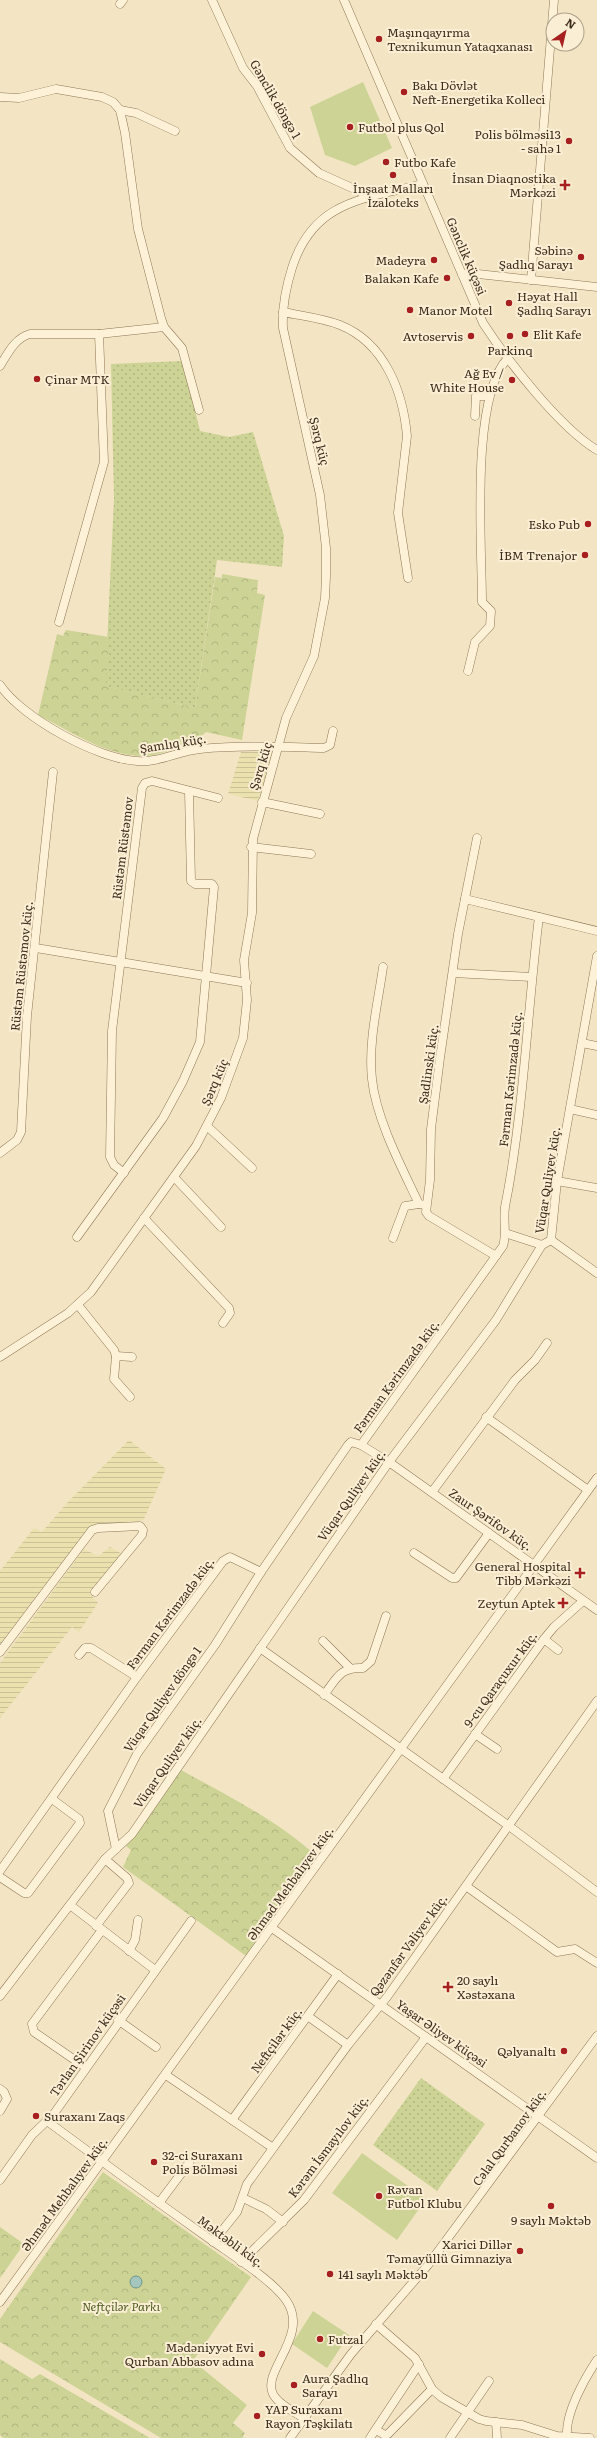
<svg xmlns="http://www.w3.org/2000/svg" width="597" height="2438" font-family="Literata,serif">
	<defs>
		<pattern id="farmland-rules" width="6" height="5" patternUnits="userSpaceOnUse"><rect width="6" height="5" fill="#eae1af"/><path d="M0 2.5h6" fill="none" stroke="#cac196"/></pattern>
		<pattern id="grass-dots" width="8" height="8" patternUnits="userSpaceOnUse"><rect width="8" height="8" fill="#ccd395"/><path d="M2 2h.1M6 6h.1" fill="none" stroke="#b0b580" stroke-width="1.8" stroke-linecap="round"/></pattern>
		<pattern id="forest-crowns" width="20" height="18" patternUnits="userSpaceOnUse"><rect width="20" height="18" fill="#ccd395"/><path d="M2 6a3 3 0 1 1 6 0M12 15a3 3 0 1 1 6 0" fill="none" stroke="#b0b580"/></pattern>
	</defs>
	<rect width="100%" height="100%" fill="#f3e5c3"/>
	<g fill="url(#farmland-rules)">
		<path d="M274,751L258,801L228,794L241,752Z"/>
		<path d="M129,1440L166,1469L144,1519L131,1524L94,1525L0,1648V1571L34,1528L42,1532L66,1504Z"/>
		<path d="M110,1547L124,1555L111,1571L103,1575L90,1594L98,1603L79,1632L72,1627L0,1718V1663L84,1549L98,1556Z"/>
	</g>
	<g fill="url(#grass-dots)">
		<path d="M183,361L200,431L229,437L253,432L284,536L282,567L217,560L195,708L105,686L114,499L111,364Z"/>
		<path d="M421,2078L485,2124L437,2191L373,2145Z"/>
	</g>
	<g fill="url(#forest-crowns)">
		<path d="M222,574L258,580L257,593L265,595L242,740L206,732C195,742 186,745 172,750C164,752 154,756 145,756C108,757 70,731 38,715L57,634L63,636L66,630L109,637L106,686L195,708L215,577L222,578Z"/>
		<path d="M181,1770C223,1793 282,1823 316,1856L246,1956L123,1867L131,1850L126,1846Z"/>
		<path d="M103,2172L251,2277L193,2361L247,2405L233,2423L245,2433L242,2438H161L0,2342V2319Z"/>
		<path d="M0,2227L24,2244L0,2278Z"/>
		<path d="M0,2359L32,2379L40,2374L150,2438H4L0,2435Z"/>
	</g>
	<g fill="#ccd395">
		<path d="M363,82L392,148L355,166L325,155L310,107Z"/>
		<path d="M362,2153L426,2199L397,2240L332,2193Z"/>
		<path d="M313,2311L349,2335L327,2368L292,2344Z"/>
	</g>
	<circle fill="#a5c6bc" stroke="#6b968b" cx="136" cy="2282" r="6"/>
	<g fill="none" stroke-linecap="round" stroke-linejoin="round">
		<defs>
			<g id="minor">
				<path d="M212,0L243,68L257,86L290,148L319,173L361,192L367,198"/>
				<path d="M344,0L483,323C507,360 560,428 597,450"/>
				<path d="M120,4L123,0"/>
				<path d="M0,97L19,98L56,89L102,97L113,102L120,110L125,133L138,229L161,318L164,327L182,348L199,410"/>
				<path d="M120,110L136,113L175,131"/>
				<path d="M462,274H478L597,287"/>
				<path d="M531,280L554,0"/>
				<path d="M283,312C302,316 322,318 340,325C385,343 403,392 407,436L398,513L408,578"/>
				<path d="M0,366C8,353 15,338 30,334H99L164,327"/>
				<path d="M475,416L476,396H489"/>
				<path d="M59,622L104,462L99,334"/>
				<path d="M468,671L475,642L490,626L491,611L482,602C482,545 470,397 508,358"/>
				<path d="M0,685C22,718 98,759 137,761C158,763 179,751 200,749C241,745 283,747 324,748L330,745L333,731"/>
				<path d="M262,802L320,814"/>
				<path d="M477,838L458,934L440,1058L431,1129L430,1180L426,1212L429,1216L496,1256"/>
				<path d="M251,847L311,854"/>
				<path d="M465,899L597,931"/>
				<path d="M36,948L247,983"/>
				<path d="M383,967C378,1003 368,1042 372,1079C376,1119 402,1168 419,1204L426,1205"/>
				<path d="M453,973L531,977"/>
				<path d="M582,1043L597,1046"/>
				<path d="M570,1109L597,1115"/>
				<path d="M207,1126L252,1168"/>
				<path d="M0,1153L17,1140L21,1132L27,1016L53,772"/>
				<path d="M124,1173L114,1165L110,1157L112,1031L142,788L145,783L152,781L218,798"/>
				<path d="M174,1177L221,1227"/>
				<path d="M557,1181L597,1188"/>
				<path d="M144,1218L229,1308L230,1313L223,1323"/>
				<path d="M505,1233L542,1245"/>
				<path d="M77,1237L163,1118L183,1081L200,1042L214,887L212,884H195L191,881L189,791"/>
				<path d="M393,1238L405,1206L419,1204"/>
				<path d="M551,1240L557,1181L597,956"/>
				<path d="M551,1240L597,1273"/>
				<path d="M78,1305L114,1350L116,1356L114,1379L130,1397"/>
				<path d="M116,1356L132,1357"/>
				<path d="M0,1357L68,1313L91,1292L196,1146L221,1098L243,1038L247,1000L244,960L252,913L253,839L286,718L314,656L325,598L326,576V548L320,495L283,328C282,309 286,287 292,268C313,201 363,199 423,184"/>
				<path d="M486,1417L588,1490"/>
				<path d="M361,1445L389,1462L597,1610"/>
				<path d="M432,1492L515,1380L535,1360L547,1343"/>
				<path d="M414,1553L452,1578H456L489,1533"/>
				<path d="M544,1639L558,1650"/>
				<path d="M323,1641L349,1667"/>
				<path d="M260,1648L509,1826L597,1892"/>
				<path d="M0,1652L92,1530L98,1528L140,1526L143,1530L142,1535L95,1592"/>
				<path d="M79,1655L85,1648H91L137,1677"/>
				<path d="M324,1695C337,1678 340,1667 363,1668L371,1661L386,1616"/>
				<path d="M475,1734L497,1749"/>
				<path d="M443,1779L544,1639L554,1627L583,1601"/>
				<path d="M116,1849L108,1811L137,1754L215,1645L261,1572L348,1445L351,1442L361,1445L503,1246C507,1234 503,1220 505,1207C524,1111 527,1013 539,917"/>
				<path d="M0,1871L137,1677L223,1561L230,1557L261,1572"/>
				<path d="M0,1877L24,1893H28L80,1823L79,1819L52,1799"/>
				<path d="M466,1886L557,1952L575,1949L597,1963"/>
				<path d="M70,1905L155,1970"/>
				<path d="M96,1926L129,1883L127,1878L105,1859"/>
				<path d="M272,1928L597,2158"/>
				<path d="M129,1951L135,1940L138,1920"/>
				<path d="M0,1996L105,1859L132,1834L389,1462L496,1320L542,1245L551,1240"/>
				<path d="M309,2017L348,2045"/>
				<path d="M118,2020L156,2047"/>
				<path d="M85,2067L34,2032L32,2024L102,1930"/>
				<path d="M166,2075L273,2148"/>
				<path d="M0,2089L4,2092L7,2099L0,2111"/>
				<path d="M232,2120L338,1974"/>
				<path d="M47,2121C101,2161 156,2201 211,2240C232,2255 272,2280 286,2300C311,2335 261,2371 273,2394C278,2404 294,2412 304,2418"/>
				<path d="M0,2180L32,2135L53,2115L191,1921"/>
				<path d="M243,2198L266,2209L283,2222"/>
				<path d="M159,2203L189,2163"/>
				<path d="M213,2242L237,2212L247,2184L348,2045L387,1997L597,1701"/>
				<path d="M241,2262L304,2200L426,2037"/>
				<path d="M0,2302L597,1478"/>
				<path d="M376,2324L415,2358L432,2389L441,2397L479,2419L486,2421L522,2425L557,2436L590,2438"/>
				<path d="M496,2422L497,2438"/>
				<path d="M376,2430L385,2435L388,2434L432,2389"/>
				<path d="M567,2436C565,2413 585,2378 597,2360"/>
				<path d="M290,2438L351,2354L428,2265L597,2036"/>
				<path d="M370,2438L419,2364"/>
				<path d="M450,2438L489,2381"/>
			</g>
		</defs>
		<use href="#minor" stroke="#907657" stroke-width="9"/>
		<use href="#minor" stroke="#fdf2d8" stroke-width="8"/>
	</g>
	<g fill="#a71f1f" stroke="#faefd4" stroke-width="1.5">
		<circle cx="379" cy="39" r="4"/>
		<circle cx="404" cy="92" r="4"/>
		<circle cx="350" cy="127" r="4"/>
		<circle cx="569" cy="141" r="4"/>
		<circle cx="386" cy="162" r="4"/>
		<circle cx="393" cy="175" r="4"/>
		<path d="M563 179h4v4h4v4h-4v4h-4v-4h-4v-4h4z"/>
		<circle cx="581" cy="257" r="4"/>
		<circle cx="434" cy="260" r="4"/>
		<circle cx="447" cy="278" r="4"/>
		<circle cx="509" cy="303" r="4"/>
		<circle cx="410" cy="310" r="4"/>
		<circle cx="525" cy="334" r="4"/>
		<circle cx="471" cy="336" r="4"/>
		<circle cx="510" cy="336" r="4"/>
		<circle cx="37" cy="379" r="4"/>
		<circle cx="512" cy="380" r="4"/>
		<circle cx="588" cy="524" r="4"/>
		<circle cx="585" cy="555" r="4"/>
		<path d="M578 1567h4v4h4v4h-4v4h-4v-4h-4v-4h4z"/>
		<path d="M561 1597h4v4h4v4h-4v4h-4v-4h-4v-4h4z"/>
		<path d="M446 1981h4v4h4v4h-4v4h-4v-4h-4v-4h4z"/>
		<circle cx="564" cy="2051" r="4"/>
		<circle cx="36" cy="2116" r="4"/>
		<circle cx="154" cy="2162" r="4"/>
		<circle cx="379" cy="2196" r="4"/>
		<circle cx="551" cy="2206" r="4"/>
		<circle cx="520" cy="2251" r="4"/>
		<circle cx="330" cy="2274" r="4"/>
		<circle cx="320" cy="2339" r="4"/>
		<circle cx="262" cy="2354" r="4"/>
		<circle cx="294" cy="2385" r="4"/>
		<circle cx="257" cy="2416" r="4"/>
	</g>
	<g text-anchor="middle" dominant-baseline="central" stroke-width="4" stroke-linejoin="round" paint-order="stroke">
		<g font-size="12" fill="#3e2d1d" stroke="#faefd4" text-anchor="start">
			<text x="387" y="32">Maşınqayırma<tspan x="387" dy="14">Texnikumun Yataqxanası</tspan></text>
			<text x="412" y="85">Bakı Dövlət<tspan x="412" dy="14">Neft-Energetika Kolleci</tspan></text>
			<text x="358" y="127">Futbol plus Qol</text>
			<text x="561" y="134" text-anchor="end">Polis bölməsi13<tspan x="561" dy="14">- sahə 1</tspan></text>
			<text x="394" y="162">Futbo Kafe</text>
			<text x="556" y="178" text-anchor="end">İnsan Diaqnostika<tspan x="556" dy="14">Mərkəzi</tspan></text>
			<text x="393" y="188" text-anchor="middle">İnşaat Malları<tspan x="393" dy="14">İzaloteks</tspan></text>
			<text x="573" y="250" text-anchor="end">Səbinə<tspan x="573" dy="14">Şadlıq Sarayı</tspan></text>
			<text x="426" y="260" text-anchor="end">Madeyra</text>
			<text x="439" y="278" text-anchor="end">Balakən Kafe</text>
			<text x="517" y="296">Həyat Hall<tspan x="517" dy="14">Şadlıq Sarayı</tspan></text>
			<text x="418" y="310">Manor Motel</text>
			<text x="533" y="334">Elit Kafe</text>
			<text x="463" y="336" text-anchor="end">Avtoservis</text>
			<text x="510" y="350" text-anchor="middle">Parkinq</text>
			<text x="504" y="373" text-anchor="end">Ağ Ev /<tspan x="504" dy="14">White House</tspan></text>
			<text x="45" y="379">Çinar MTK</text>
			<text x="580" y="524" text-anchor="end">Esko Pub</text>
			<text x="577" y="555" text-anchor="end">İBM Trenajor</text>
			<text x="571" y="1566" text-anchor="end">General Hospital<tspan x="571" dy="14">Tibb Mərkəzi</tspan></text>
			<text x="555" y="1603" text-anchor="end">Zeytun Aptek</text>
			<text x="457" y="1980">20 saylı<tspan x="457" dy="14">Xəstəxana</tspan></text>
			<text x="556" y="2051" text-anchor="end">Qəlyanaltı</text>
			<text x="44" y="2116">Suraxanı Zaqs</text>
			<text x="162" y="2155">32-ci Suraxanı<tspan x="162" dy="14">Polis Bölməsi</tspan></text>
			<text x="387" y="2189">Rəvan<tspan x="387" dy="14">Futbol Klubu</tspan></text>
			<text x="551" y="2220" text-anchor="middle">9 saylı Məktəb</text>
			<text x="512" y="2244" text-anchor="end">Xarici Dillər<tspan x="512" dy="14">Təmayüllü Gimnaziya</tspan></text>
			<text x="338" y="2274">141 saylı Məktəb</text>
			<text x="328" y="2339">Futzal</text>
			<text x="254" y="2347" text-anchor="end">Mədəniyyət Evi<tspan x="254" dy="14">Qurban Abbasov adına</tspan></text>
			<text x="302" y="2378">Aura Şadlıq<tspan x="302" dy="14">Sarayı</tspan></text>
			<text x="265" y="2409">YAP Suraxanı<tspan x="265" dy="14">Rayon Təşkilatı</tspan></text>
		</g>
		<g font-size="12" fill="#3e2d1d" stroke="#faefd4">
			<text transform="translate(276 99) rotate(60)">Gənclik döngə 1</text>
			<text transform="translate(467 256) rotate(67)">Gənclik küçəsi</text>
			<text transform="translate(320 441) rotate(76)">Şərq küç</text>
			<text transform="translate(173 743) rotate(-9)">Şamlıq küç.</text>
			<text transform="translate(260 766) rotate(-73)">Şərq küç</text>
			<text transform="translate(122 848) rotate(-83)">Rüstəm Rüstəmov</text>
			<text transform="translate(21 966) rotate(-84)">Rüstəm Rüstəmov küç.</text>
			<text transform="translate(428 1064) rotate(-82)">Şadlinski küç.</text>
			<text transform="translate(510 1079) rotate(-84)">Fərman Kərimzadə küç.</text>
			<text transform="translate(214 1082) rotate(-67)">Şərq küç</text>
			<text transform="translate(547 1180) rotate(-81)">Vüqar Quliyev küç.</text>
			<text transform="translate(396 1376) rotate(-54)">Fərman Kərimzadə küç.</text>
			<text transform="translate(351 1495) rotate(-55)">Vüqar Quliyev küç.</text>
			<text transform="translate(491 1519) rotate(35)">Zaur Şərifov küç.</text>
			<text transform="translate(170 1613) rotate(-53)">Fərman Kərimzadə küç.</text>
			<text transform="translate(500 1679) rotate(-54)">9-cu Qaraçuxur küç.</text>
			<text transform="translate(162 1699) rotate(-55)">Vüqar Quliyev döngə 1</text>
			<text transform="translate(167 1762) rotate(-55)">Vüqar Quliyev küç.</text>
			<text transform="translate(290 1883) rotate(-54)">Əhməd Mehbalıyev küç.</text>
			<text transform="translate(408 1945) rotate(-54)">Qəzənfər Vəliyev küç.</text>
			<text transform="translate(442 2033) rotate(35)">Yaşar Əliyev küçəsi</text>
			<text transform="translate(276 2040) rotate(-54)">Neftçilər küç.</text>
			<text transform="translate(87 2045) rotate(-55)">Tərlan Şirinov küçəsi</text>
			<text transform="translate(509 2137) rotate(-54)">Cəlal Qurbanov küç.</text>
			<text transform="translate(328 2146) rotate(-53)">Kərəm İsmayılov küç.</text>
			<text transform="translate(64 2194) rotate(-54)">Əhməd Mehbalıyev küç.</text>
			<text transform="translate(231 2241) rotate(36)">Məktəbli küç.</text>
		</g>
		<g font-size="12" font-style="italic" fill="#4e5d21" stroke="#faefd4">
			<text x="121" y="2306">Neftçilər Parkı</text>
		</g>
	</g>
	<g transform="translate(565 32) rotate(34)"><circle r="19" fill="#faefd4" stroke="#afa18b"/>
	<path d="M0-3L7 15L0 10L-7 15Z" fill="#a71f1f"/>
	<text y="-6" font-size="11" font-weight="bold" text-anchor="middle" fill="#3e2d1d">N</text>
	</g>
</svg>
